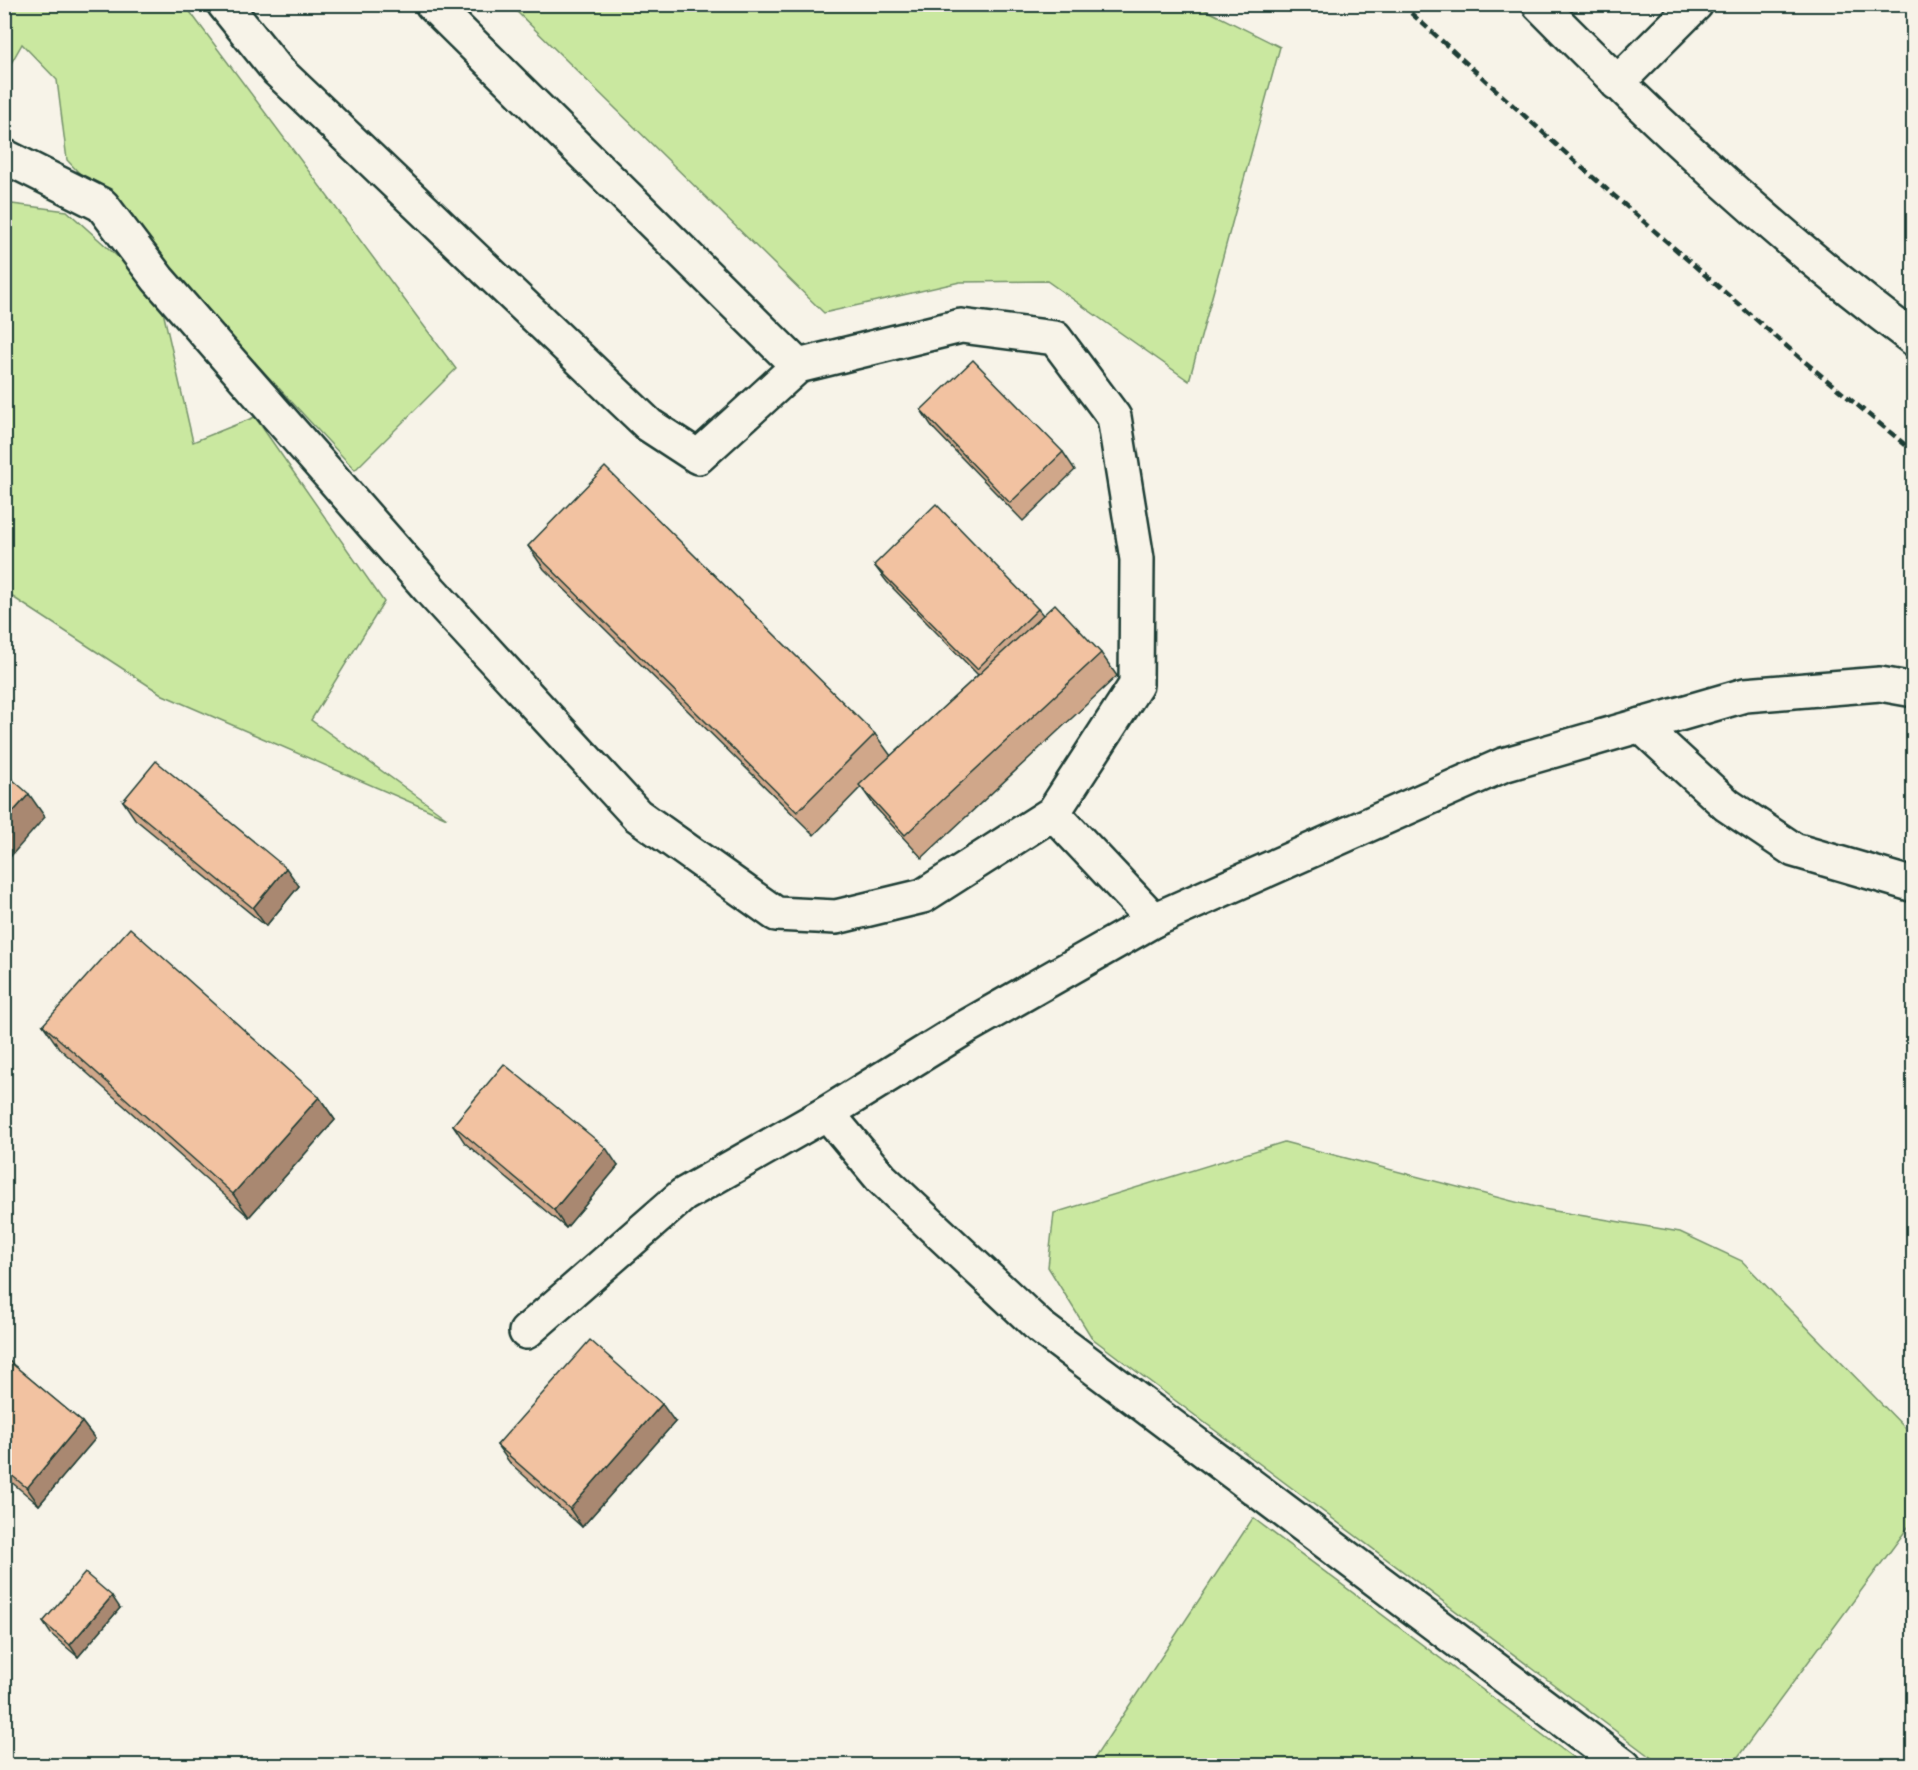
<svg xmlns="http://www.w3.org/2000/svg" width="1918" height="1770" font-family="'Playpen Sans',sans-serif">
	<rect width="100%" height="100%" fill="#f7f3e8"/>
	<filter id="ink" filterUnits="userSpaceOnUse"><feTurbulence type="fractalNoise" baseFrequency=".0167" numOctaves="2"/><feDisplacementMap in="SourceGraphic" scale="12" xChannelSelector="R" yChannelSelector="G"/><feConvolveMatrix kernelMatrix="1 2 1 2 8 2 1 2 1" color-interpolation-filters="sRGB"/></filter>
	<g filter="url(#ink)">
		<g fill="#cae8a0" stroke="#74926a" stroke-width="1.5">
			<path d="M5,5H185L456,369L355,470L67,160L57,80L22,44L5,74Z"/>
			<path d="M510,5H1196L1280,47L1189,381L1047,281L960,282L824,313Z"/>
			<path d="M4,203L67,211L159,294L193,442L255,417L384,602L311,720L447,818L163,695L5,592Z"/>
			<path d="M1284,1142L1543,1209L1680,1232L1742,1261L1910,1433L1909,1526L1732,1765H1661L1092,1338L1048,1267L1054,1213Z"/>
			<path d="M1253,1518L1583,1765H1090Z"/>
		</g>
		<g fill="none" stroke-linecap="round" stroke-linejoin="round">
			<defs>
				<g id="minor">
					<path d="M432,4L798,366"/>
					<path d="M1617,83L1696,4"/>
					<path d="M4,156L102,205L158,279L431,591L637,815L776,914L836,917L923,896L1053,813L1136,685L1137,559L1114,417L1055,338L961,326L798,366L698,457L649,425L278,71L224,4"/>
					<path d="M1640,725L1727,805L1794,850L1914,885"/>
					<path d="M1053,813L1154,920"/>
					<path d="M827,1113L881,1178L1040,1327L1624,1766"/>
					<path d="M526,1332L683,1195L827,1113L966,1027L1154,920L1503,765L1745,695L1880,684L1914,690"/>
				</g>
				<path id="major" d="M1539,4C1657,124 1780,239 1914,339"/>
			</defs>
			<use href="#minor" stroke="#1f3d34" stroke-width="38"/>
			<use href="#major" stroke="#1f3d34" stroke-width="38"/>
			<use href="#minor" stroke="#f7f3e8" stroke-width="33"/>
			<use href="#major" stroke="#f7f3e8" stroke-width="33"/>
			<path stroke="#1f3d34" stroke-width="4.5" stroke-dasharray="9 4.5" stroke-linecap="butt" d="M1401,4L1579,165L1799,357L1914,452"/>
		</g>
		<g fill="#d0a78a" stroke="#1f3d34" stroke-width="1.5">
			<path d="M921,410L1063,452L1075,470L1023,521L933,428Z"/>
			<path d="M528,546L875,734L891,756L978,675L887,582L874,565L1038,609L1043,615L1101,653L1117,676L922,858L876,808L861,787L814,835L544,569Z"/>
			<path d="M123,801L299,886L266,926L135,819Z"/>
			<path d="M43,1025L319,1097L335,1120L249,1217L59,1048Z"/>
			<path d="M453,1125L618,1166L566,1228L465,1143Z"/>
			<path d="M4,1357L82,1422L95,1439L39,1505L4,1476Z"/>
			<path d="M675,1422L582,1527L510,1463L497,1445Z"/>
			<path d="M120,1608L78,1657L51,1634L43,1622Z"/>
		</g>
		<g fill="#a98871" stroke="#1f3d34" stroke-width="1.5">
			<path d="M29,794L45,817L4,864V822Z"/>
			<path d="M286,868L299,886L266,926L253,908Z"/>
			<path d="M319,1097L335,1120L249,1217L233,1194Z"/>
			<path d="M606,1148L618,1166L566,1228L554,1210Z"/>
			<path d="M662,1404L675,1422L582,1527L570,1509Z"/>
			<path d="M82,1422L95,1439L39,1505L27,1488Z"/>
			<path d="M112,1596L120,1608L78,1657L70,1645Z"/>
		</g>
		<g fill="#f2c2a1" stroke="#1f3d34" stroke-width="1.5">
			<path d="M973,360L1063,452L1010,503L921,410Z"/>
			<path d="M605,467L875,734L797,812L528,546Z"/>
			<path d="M936,504L1038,609L977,669L874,565Z"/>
			<path d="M1055,604L1101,653L905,835L859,785Z"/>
			<path d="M156,761L286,868L253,908L123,801Z"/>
			<path d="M4,772L29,794L4,822Z"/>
			<path d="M130,928L319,1097L233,1194L43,1025Z"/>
			<path d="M504,1064L606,1148L554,1210L453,1125Z"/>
			<path d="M590,1340L662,1404L570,1509L497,1445Z"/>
			<path d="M4,1357L82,1422L27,1488L4,1469Z"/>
			<path d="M85,1573L112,1596L70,1645L43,1622Z"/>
		</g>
	</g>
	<rect width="1918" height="1770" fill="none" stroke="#f7f3e8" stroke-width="24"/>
	<rect x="12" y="12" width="1894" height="1746" fill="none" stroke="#1f3d34" stroke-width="2" filter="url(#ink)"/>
</svg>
